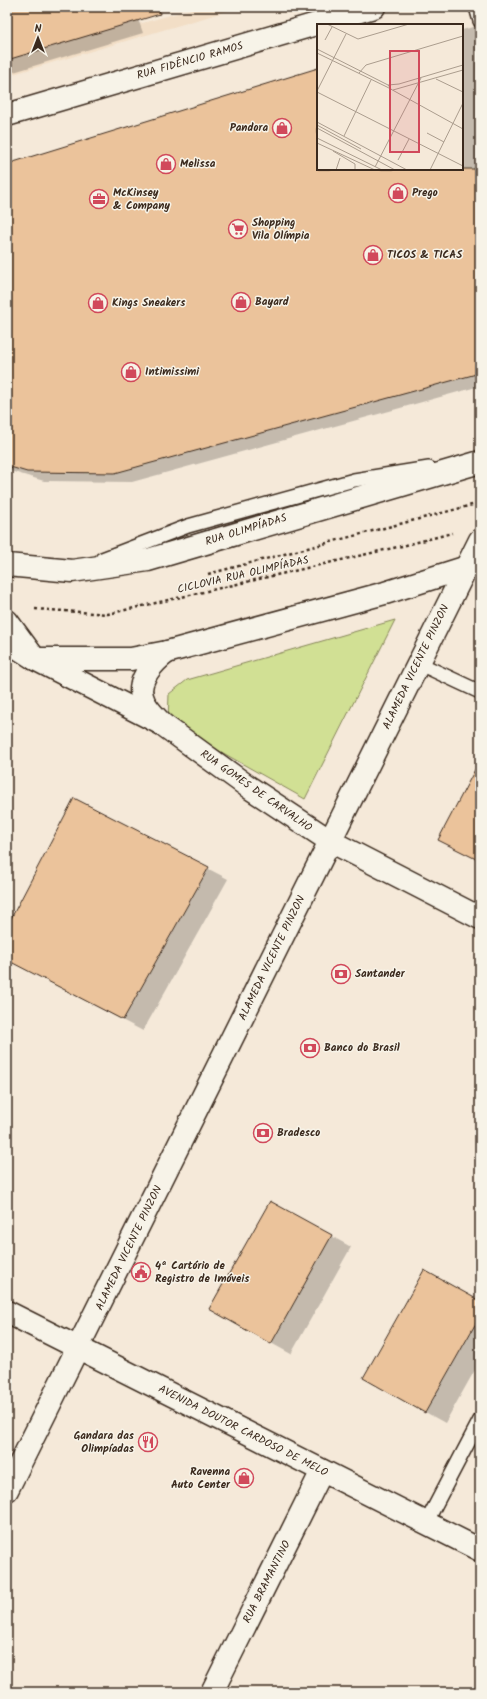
<svg xmlns="http://www.w3.org/2000/svg" width="487" height="1699" font-family="Kalam,sans-serif">
	<rect width="100%" height="100%" fill="#f5e9d9"/>
	<filter id="ink" filterUnits="userSpaceOnUse"><feTurbulence type="fractalNoise" baseFrequency=".025" numOctaves="2"/><feDisplacementMap in="SourceGraphic" scale="8" xChannelSelector="R" yChannelSelector="G"/><feConvolveMatrix kernelMatrix="1 2 1 2 8 2 1 2 1" color-interpolation-filters="sRGB"/></filter>
	<g filter="url(#ink)">
		<path fill="#f2dec6" d="M134,7L139,24L199,7H241L7,76V60Z"/>
		<path fill="#d1e094" stroke="#868559" d="M395,620L305,799L168,722L169,694L187,680Z"/>
		<g fill="#0003">
			<path d="M7,7H134L143,33L7,74Z"/>
			<path d="M473,27L480,30V386L132,482L44,481L7,470V165L318,69V169H462V30Z"/>
			<path d="M74,799L228,879L143,1031L7,960V928Z"/>
			<path d="M270,1202L351,1247L291,1354L229,1320Z"/>
			<path d="M480,1302V1361L445,1423L384,1389Z"/>
		</g>
		<g fill="#ebc39b" stroke="#3b2a1e">
			<path d="M7,7H159L160,14L7,60Z"/>
			<path d="M318,68V169H480V373L115,473L27,472L7,466V164Z"/>
			<path d="M480,760V861L438,840Z"/>
			<path d="M74,798L209,867L123,1020L7,960V926Z"/>
			<path d="M270,1201L332,1235L271,1344L209,1309Z"/>
			<path d="M424,1270L480,1301V1316L425,1413L363,1378Z"/>
		</g>
		<g fill="none" stroke-linecap="round" stroke-linejoin="round">
			<defs>
				<g id="lane">
					<path d="M476,7L480,21"/>
					<path d="M102,559L188,526L354,480L429,468"/>
					<path d="M418,663L480,692"/>
					<path d="M426,1523L480,1420"/>
				</g>
				<g id="street">
					<path d="M7,115L374,7"/>
					<path d="M7,621L35,659L162,724L250,788L330,841L480,918"/>
					<path d="M7,1312L480,1550"/>
					<path d="M7,1490L480,540"/>
					<path d="M212,1692L322,1471"/>
				</g>
				<g id="secondary">
					<path d="M7,565L72,571L148,560L480,462"/>
					<path d="M7,641L35,659H131L167,652L385,593L480,563"/>
					<path d="M162,724C155,716 144,707 142,696C137,679 155,661 167,652"/>
				</g>
			</defs>
			<use href="#lane" stroke="#3b2a1e" stroke-width="16"/>
			<use href="#street" stroke="#3b2a1e" stroke-width="25"/>
			<use href="#secondary" stroke="#3b2a1e" stroke-width="25"/>
			<g stroke="#3b2a1e" stroke-width="2.5" stroke-dasharray="3 3" stroke-linecap="butt">
				<path d="M208,574L480,503"/>
				<path d="M35,609L108,614L406,545L452,533"/>
			</g>
			<use href="#lane" stroke="#f7f3e8" stroke-width="13"/>
			<use href="#street" stroke="#f7f3e8" stroke-width="22"/>
			<use href="#secondary" stroke="#f7f3e8" stroke-width="22"/>
		</g>
	</g>
	<defs>
		<symbol id="shop-ring" viewBox="-11 -11 22 22"><circle r="9.5" fill="#f7f3e8" stroke="#d1495b" stroke-width="1.5"/><path d="M-5-2.5h2.3a2.7 3.5 0 0 1 5.4 0H5L5.5 6h-11ZM-1.5-2.5h3a1.5 2.3 0 0 0-3 0Z" fill="#d1495b"/></symbol>
		<symbol id="office-ring" viewBox="-11 -11 22 22"><circle r="9.5" fill="#f7f3e8" stroke="#d1495b" stroke-width="1.5"/><path d="M-6-3h4V-5.5h4V-3h4V5H-6ZM-1-4.5V-3h2v-1.5ZM-6 0V1H6V0Z" fill="#d1495b"/></symbol>
		<symbol id="supermarket-ring" viewBox="-11 -11 22 22"><circle r="9.5" fill="#f7f3e8" stroke="#d1495b" stroke-width="1.5"/><path d="M-6-5.5h2.5l.6 2H6L4.5 2H-2.5L-4.4-4H-6ZM-1.5 3.2a1.3 1.3 0 1 0 .1 0ZM3 3.2a1.3 1.3 0 1 0 .1 0Z" fill="#d1495b"/></symbol>
		<symbol id="bank-ring" viewBox="-11 -11 22 22"><circle r="9.5" fill="#f7f3e8" stroke="#d1495b" stroke-width="1.5"/><path d="M-6-4H6V4H-6ZM0-2.3a2.3 2.3 0 1 0 0 4.6a2.3 2.3 0 1 0 0-4.6Z" fill="#d1495b"/></symbol>
		<symbol id="civic-ring" viewBox="-11 -11 22 22"><circle r="9.5" fill="#f7f3e8" stroke="#d1495b" stroke-width="1.5"/><path d="M-.6-6.5H3V-4.5H.6V-3L4-1V1h2V6H-6V1h2V-1L-.6-3ZM-1.2 2.5V6h2.4V2.5Z" fill="#d1495b"/></symbol>
		<symbol id="restaurant-ring" viewBox="-11 -11 22 22"><circle r="9.5" fill="#f7f3e8" stroke="#d1495b" stroke-width="1.5"/><path d="M-5-6h1v4h1v-4h1v4h1v-4h1v5L-1.5 .5V6h-2V.5L-5-1ZM5-6V6H3V1.5H1.5Q1.5-4 5-6Z" fill="#d1495b"/></symbol>
	</defs>
	<g fill-rule="evenodd">
		<use href="#shop-ring" x="271" y="117" width="22" height="22"/>
		<use href="#shop-ring" x="155" y="153" width="22" height="22"/>
		<use href="#shop-ring" x="387" y="182" width="22" height="22"/>
		<use href="#office-ring" x="88" y="188" width="22" height="22"/>
		<use href="#supermarket-ring" x="227" y="218" width="22" height="22"/>
		<use href="#shop-ring" x="362" y="244" width="22" height="22"/>
		<use href="#shop-ring" x="230" y="291" width="22" height="22"/>
		<use href="#shop-ring" x="87" y="292" width="22" height="22"/>
		<use href="#shop-ring" x="120" y="361" width="22" height="22"/>
		<use href="#bank-ring" x="330" y="963" width="22" height="22"/>
		<use href="#bank-ring" x="299" y="1037" width="22" height="22"/>
		<use href="#bank-ring" x="252" y="1122" width="22" height="22"/>
		<use href="#civic-ring" x="130" y="1261" width="22" height="22"/>
		<use href="#restaurant-ring" x="137" y="1431" width="22" height="22"/>
		<use href="#shop-ring" x="233" y="1467" width="22" height="22"/>
	</g>
	<g text-anchor="middle" dominant-baseline="central" stroke-width="3" stroke-linejoin="round" paint-order="stroke">
		<g font-size="11" fill="#3b2a1e" stroke="#f7f3e8">
			<text transform="translate(190 61) rotate(-16)">RUA FIDÊNCIO RAMOS</text>
			<text transform="translate(246 530) rotate(-17)">RUA OLIMPÍADAS</text>
			<text transform="translate(243 575) rotate(-13)">CICLOVIA RUA OLIMPÍADAS</text>
			<text transform="translate(416 667) rotate(-64)">ALAMEDA VICENTE PINZON</text>
			<text transform="translate(256 791) rotate(35)">RUA GOMES DE CARVALHO</text>
			<text transform="translate(272 958) rotate(-64)">ALAMEDA VICENTE PINZON</text>
			<text transform="translate(129 1248) rotate(-64)">ALAMEDA VICENTE PINZON</text>
			<text transform="translate(243 1431) rotate(27)">AVENIDA DOUTOR CARDOSO DE MELO</text>
			<text transform="translate(267 1582) rotate(-63)">RUA BRAMANTINO</text>
		</g>
		<g font-size="11" font-weight="bold" fill="#3b2a1e" stroke="#f7f3e8" text-anchor="start">
			<text x="268" y="128" text-anchor="end">Pandora</text>
			<text x="180" y="164">Melissa</text>
			<text x="113" y="193">McKinsey<tspan x="113" dy="13">&amp; Company</tspan></text>
			<text x="412" y="193">Prego</text>
			<text x="252" y="223">Shopping<tspan x="252" dy="13">Vila Olímpia</tspan></text>
			<text x="387" y="255">TICOS &amp; TICAS</text>
			<text x="255" y="302">Bayard</text>
			<text x="112" y="303">Kings Sneakers</text>
			<text x="145" y="372">Intimissimi</text>
			<text x="355" y="974">Santander</text>
			<text x="324" y="1048">Banco do Brasil</text>
			<text x="277" y="1133">Bradesco</text>
			<text x="155" y="1266">4ª Cartório de<tspan x="155" dy="13">Registro de Imóveis</tspan></text>
			<text x="134" y="1436" text-anchor="end">Gandara das<tspan x="134" dy="13">Olimpíadas</tspan></text>
			<text x="230" y="1472" text-anchor="end">Ravenna<tspan x="230" dy="13">Auto Center</tspan></text>
		</g>
	</g>
	<g transform="translate(317 24)">
		<rect width="146" height="146" fill="#f5e9d9"/>
		<path fill="none" stroke="#ab9d8e" stroke-width="1" d="M10,0L41,15L92,0M8,16L15,3M0,25L71,61L74,65M0,29L70,63L146,105M42,49L49,41L146,12M119,55L146,68M71,61L82,60L146,41M76,66L146,46M0,67L29,10M0,68L146,142M0,98L90,146M0,101L44,125M0,104L78,146M110,109L127,118M27,112L54,56M0,114L65,146M0,119L58,146M16,127L38,140V146M81,136L92,115M58,143L104,54M19,146L23,134M113,146L146,79"/>
		<path fill="#d1495b" fill-opacity="0.15" stroke="#d1495b" stroke-width="2" d="M73,27H102V128H73Z"/>
		<rect width="146" height="146" fill="none" stroke="#3b2a1e" stroke-width="2"/>
	</g>
	<rect width="487" height="1699" fill="none" stroke="#f7f3e8" stroke-width="24"/>
	<rect x="12" y="12" width="463" height="1675" fill="none" stroke="#3b2a1e" stroke-width="1.5" filter="url(#ink)"/>
	<g transform="translate(38 38)" stroke="#f7f3e8" stroke-width="3" paint-order="stroke">
	<path d="M0-3L7 15L0 10L-7 15Z" fill="#3b2a1e"/>
	<text y="-6" font-size="11" font-weight="bold" text-anchor="middle" fill="#3b2a1e">N</text>
	</g>
</svg>
